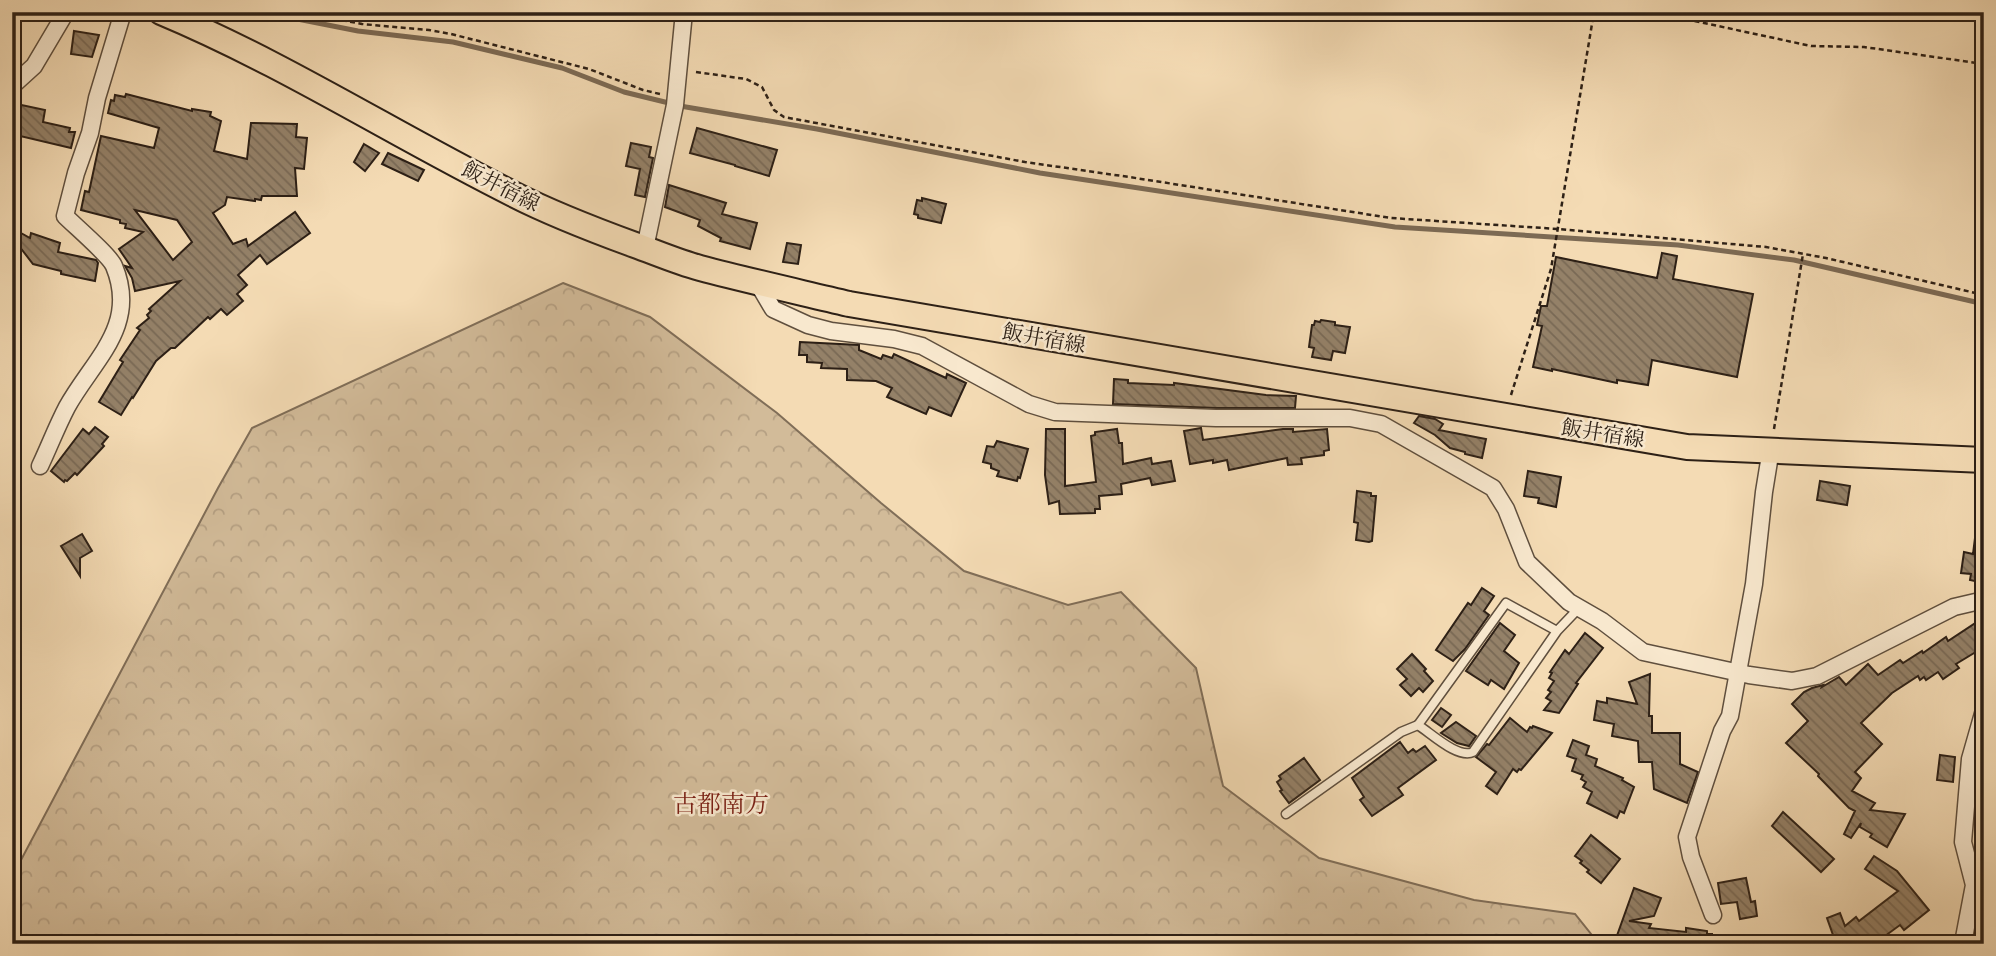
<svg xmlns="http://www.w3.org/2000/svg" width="1996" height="956" font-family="'Libre Caslon Text','Noto Serif JP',serif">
	<defs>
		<pattern id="forest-crowns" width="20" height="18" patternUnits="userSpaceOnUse" patternTransform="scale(1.75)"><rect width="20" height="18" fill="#d2bb99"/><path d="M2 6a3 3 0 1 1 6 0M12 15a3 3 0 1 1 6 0" fill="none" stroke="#b5a083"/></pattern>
		<pattern id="building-back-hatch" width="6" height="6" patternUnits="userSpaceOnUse" patternTransform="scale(1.75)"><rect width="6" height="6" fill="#948168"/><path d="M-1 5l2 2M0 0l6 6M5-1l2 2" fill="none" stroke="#796955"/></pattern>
	</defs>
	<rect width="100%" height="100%" fill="#f4dbb4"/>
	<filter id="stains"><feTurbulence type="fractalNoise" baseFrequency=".00286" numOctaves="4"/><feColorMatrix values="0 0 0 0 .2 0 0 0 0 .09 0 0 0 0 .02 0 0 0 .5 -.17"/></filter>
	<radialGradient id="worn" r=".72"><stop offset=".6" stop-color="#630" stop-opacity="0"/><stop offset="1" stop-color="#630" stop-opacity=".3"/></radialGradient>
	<path fill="url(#forest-crowns)" stroke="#806e58" stroke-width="2" d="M563,283L650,317L777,413L881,503L964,571L1068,605L1121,592L1196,668L1223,786L1319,858L1474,900L1575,914L1599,944H12V877L218,488L252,428Z"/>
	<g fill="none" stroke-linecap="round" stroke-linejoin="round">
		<g stroke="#7c6a54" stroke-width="5">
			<path d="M262,12L358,31L453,42L562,68L624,92L669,103"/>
			<path d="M680,106L817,129L1040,173L1395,227L1678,245L1794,260L1984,304"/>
		</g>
	</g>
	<g fill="url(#building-back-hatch)" stroke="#2d2016" stroke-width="2" fill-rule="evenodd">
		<path d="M74,31L99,35L92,57L71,54Z"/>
		<path d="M126,94L192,111V109L211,112L210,116L221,121L214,151L247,159L251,123L297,124L296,137L307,138L304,169L295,168L297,196H262L261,200L255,199V201L227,197L225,205L213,213L233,244L246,239L248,246L295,212L310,233L267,264L260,255L238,275L247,285L237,294L243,301L227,315L221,309L210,319L208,317L175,348H171L156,361L133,398L132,397L121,415L99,402L123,362L120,360L140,330L137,328L149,318L147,315L151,311L149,309L180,281L135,291L132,278L125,266L132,268L119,249L143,232L125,228L126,224L120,223V220L81,210L85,191L89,192L101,136L154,148L159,128L108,113L111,100L114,101L115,95L125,97ZM135,210L177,220L192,242L173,260Z"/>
		<path d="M12,103L45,110L43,122L70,128L69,132H75L71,148L20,136V133L16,131L17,126L12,122Z"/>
		<path d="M697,128L777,150L769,176L735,166V165L690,153Z"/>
		<path d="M631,143L651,147L649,157L653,158L645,197L635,195L640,169L626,166Z"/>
		<path d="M364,144L379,153L365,171L354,162Z"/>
		<path d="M388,153L424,170L418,181L382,164Z"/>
		<path d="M669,185L726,203L722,214L757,223L750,249L720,241L721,238L698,226L700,220L665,207Z"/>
		<path d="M922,198L946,204L941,223L918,218V215L914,214L917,200L922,201Z"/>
		<path d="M12,228L30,238L31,233L60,243L58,252L96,260L98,263L95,281L61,274V271L33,264L19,246L12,242Z"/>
		<path d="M787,243L801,245L798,264L783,262Z"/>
		<path d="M1662,253L1677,256L1673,279L1753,294L1737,377L1652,360L1648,385L1617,380V383L1552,369V371L1533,367L1542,326L1537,325L1541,306H1547L1556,257L1657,278Z"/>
		<path d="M1321,320L1335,322V325L1350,327L1345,353L1333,351L1331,360L1312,357L1314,348L1309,347L1312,325H1314L1315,321L1320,322Z"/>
		<path d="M800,342L859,345V350L881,359L883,355L892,358L894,354L946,378L947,374L966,383L951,416L929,407L926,414L887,397L892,388L876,381L847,380V369L821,368L822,363L807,362V355H799Z"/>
		<path d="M1114,379L1128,380V383L1174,385V383L1266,395L1296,396L1295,408H1216L1113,404Z"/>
		<path d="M1419,416L1435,419L1443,424L1439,430L1486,439L1482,458L1465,454V452L1450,448L1435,435L1414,423Z"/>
		<path d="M95,427L108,437L102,444L104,446L77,475L75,473L67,481L65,480L64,482L51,471L83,429L89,434Z"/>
		<path d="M1201,428L1203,440L1283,429H1293V432L1327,429L1329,450L1324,451V455L1301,458L1302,464L1288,465L1287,458L1229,470L1227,460L1213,463V460L1190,464L1184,431Z"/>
		<path d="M1046,429H1065V486L1096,482L1091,436L1095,435V432L1117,429L1119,443H1122L1123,464L1151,458L1152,464L1171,461L1175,481L1152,485L1150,478L1121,484L1122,494L1099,496L1100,509H1095V513L1060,514L1059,501L1049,504L1045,475Z"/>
		<path d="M997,441L1028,449L1020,478L1018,477L1017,481L997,476L999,471L991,468V464L983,462L987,446L994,447Z"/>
		<path d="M1528,471L1561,477L1556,507L1538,503L1539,498L1524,496Z"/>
		<path d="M1820,481L1850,486L1847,505L1817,500Z"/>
		<path d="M1357,491L1371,493V496H1376L1372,541L1369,542L1356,540L1358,523L1354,522Z"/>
		<path d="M82,534L92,551L80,558V576L61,546Z"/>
		<path d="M1975,538H1984V583L1970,580L1971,574L1961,573L1964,552L1973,554Z"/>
		<path d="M1482,588L1494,596L1484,611L1489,615L1465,649L1453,661L1436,650L1468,603L1471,605Z"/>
		<path d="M1977,622L1984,633V647L1956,664L1959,668L1943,679L1938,672L1926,680L1924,677L1920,680L1918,676L1892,693L1861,723L1882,744L1855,772L1861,778L1852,791L1875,803L1870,810L1905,814L1887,847L1870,837L1872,834L1860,827L1861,823L1851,838L1844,834L1855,811L1849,808L1818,776L1819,774L1786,743L1808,721L1792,704L1804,692L1812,688L1823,685L1822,687L1839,677L1846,685L1868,664L1878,675L1900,660L1903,663L1922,651L1923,653L1946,637L1948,641Z"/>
		<path d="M1500,623L1515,635L1504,651L1519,663L1504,689L1491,680L1488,685L1466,671Z"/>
		<path d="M1585,633L1603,648L1576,683L1578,684L1559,713L1544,710L1551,701L1546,698L1551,692L1548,690L1554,681L1549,678L1552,673L1550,672L1565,650L1569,654Z"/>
		<path d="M1412,654L1426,669L1424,671L1433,681L1423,692L1419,688L1411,696L1400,685L1407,679L1397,669Z"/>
		<path d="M1650,674L1649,716H1652V733H1680V764L1698,772L1687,803L1654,789L1652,762H1639L1638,741L1612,736L1614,724L1594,720L1597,701L1607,703V698L1637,704L1629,682Z"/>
		<path d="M1441,708L1451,715L1442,727L1432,720Z"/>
		<path d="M1510,718L1527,732L1530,727L1532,728L1533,726L1552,733L1521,770L1519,769L1517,772L1513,769L1497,794L1486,786L1496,772L1476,757L1487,744L1489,745Z"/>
		<path d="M1456,722L1476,736L1469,746L1457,743L1441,733Z"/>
		<path d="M1573,740L1589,746L1586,755L1597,759L1595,766L1623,778L1622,780L1634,787L1624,813L1620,811L1617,818L1587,803L1592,792L1583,787L1586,782L1581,779L1583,775L1572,771L1576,759L1567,756Z"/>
		<path d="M1400,742L1408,753L1413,749L1416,752L1425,746L1436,760L1398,788L1403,795L1372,816L1360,800L1364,797L1352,778Z"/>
		<path d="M1940,755L1955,757L1953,782L1937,780Z"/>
		<path d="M1304,758L1320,780L1289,803L1280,791L1282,790L1277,782L1281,779L1279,776Z"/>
		<path d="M1783,812L1834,859L1821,872L1772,826Z"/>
		<path d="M1591,835L1620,859L1601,883L1587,872L1589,870L1580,863L1582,861L1575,856Z"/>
		<path d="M1874,856L1897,871L1929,910L1904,930L1900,925L1874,944H1859L1854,938L1837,944H1822L1833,935L1827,918L1840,913L1845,926L1856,917L1859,921L1898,891L1865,869Z"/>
		<path d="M1746,878L1751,902L1755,901L1757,916L1740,919L1737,902L1721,904L1718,883Z"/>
		<path d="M1634,888L1661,898L1654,916L1629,921L1651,924L1649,928L1686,932V928L1707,931V934H1712V944H1614Z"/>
	</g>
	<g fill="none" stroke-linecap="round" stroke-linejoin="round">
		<defs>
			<g id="service">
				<path d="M1557,631L1506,603L1418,725C1432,734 1458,759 1473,752L1557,631L1579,608"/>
				<path d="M1286,814L1401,732L1418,725"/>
			</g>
			<g id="minor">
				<path d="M12,86L34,66L66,12"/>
				<path d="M645,248L675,105L684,12"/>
				<path d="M757,282L773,309L808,325L831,331L894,339L922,346L1029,404L1055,412L1216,418H1350L1381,424L1493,488L1506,509L1527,562L1569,602L1602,621L1643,652L1749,675L1792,681L1817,676L1954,607L1984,600"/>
				<path d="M40,466C49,447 57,426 67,407C93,360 139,326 114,266C110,256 75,226 65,216L76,173L90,133L97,98L123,12"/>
				<path d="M1713,915L1691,857L1687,837L1722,731L1730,716L1754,584L1764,492L1771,449"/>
				<path d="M1961,944L1963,943L1974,885L1963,842L1970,759L1984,710"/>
			</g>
			<path id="primary" d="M161,12C283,63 395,135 513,194C552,214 594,230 635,245C657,253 678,262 700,268C749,281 799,292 849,304L1687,447L1984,460"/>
		</defs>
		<use href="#service" stroke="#5f4f3e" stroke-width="11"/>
		<use href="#minor" stroke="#5f4f3e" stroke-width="19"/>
		<use href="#primary" stroke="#2d2016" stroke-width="28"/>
		<g stroke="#2d2016" stroke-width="2.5" stroke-dasharray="5 3.5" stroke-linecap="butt">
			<path d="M300,12L362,24L429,30L451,34L589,69L643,90L660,94"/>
			<path d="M1653,12L1811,46L1864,47L1984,64"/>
			<path d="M696,72L746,79L762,87L774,110L784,117L1025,162L1129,177L1391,218L1558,229L1766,247L1826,258L1984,295"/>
			<path d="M1511,395L1551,269L1594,12"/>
			<path d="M1774,429L1803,254"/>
		</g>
		<use href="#service" stroke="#f8e8ce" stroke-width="8"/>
		<use href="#minor" stroke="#f8e8ce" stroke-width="16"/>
		<use href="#primary" stroke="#f4dbb4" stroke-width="24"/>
	</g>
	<g text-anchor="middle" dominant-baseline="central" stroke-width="5" stroke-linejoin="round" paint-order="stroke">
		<g font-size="21" fill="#2d2016" stroke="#f8e8ce">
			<text transform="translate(501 186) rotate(27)">飯井宿線</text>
			<text transform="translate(1044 338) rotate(10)">飯井宿線</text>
			<text transform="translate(1603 433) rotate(9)">飯井宿線</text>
		</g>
		<g font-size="24" fill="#7a1f14" stroke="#f8e8ce">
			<text x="721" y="803">古都南方</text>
		</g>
	</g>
	<rect width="1996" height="956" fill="none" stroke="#f4dbb4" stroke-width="42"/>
	<rect x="14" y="14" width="1968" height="928" fill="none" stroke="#2d2016" stroke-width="3.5"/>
	<rect x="21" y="21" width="1954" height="914" fill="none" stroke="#2d2016" stroke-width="2"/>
	<rect width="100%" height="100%" filter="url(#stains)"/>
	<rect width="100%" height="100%" fill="url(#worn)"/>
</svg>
